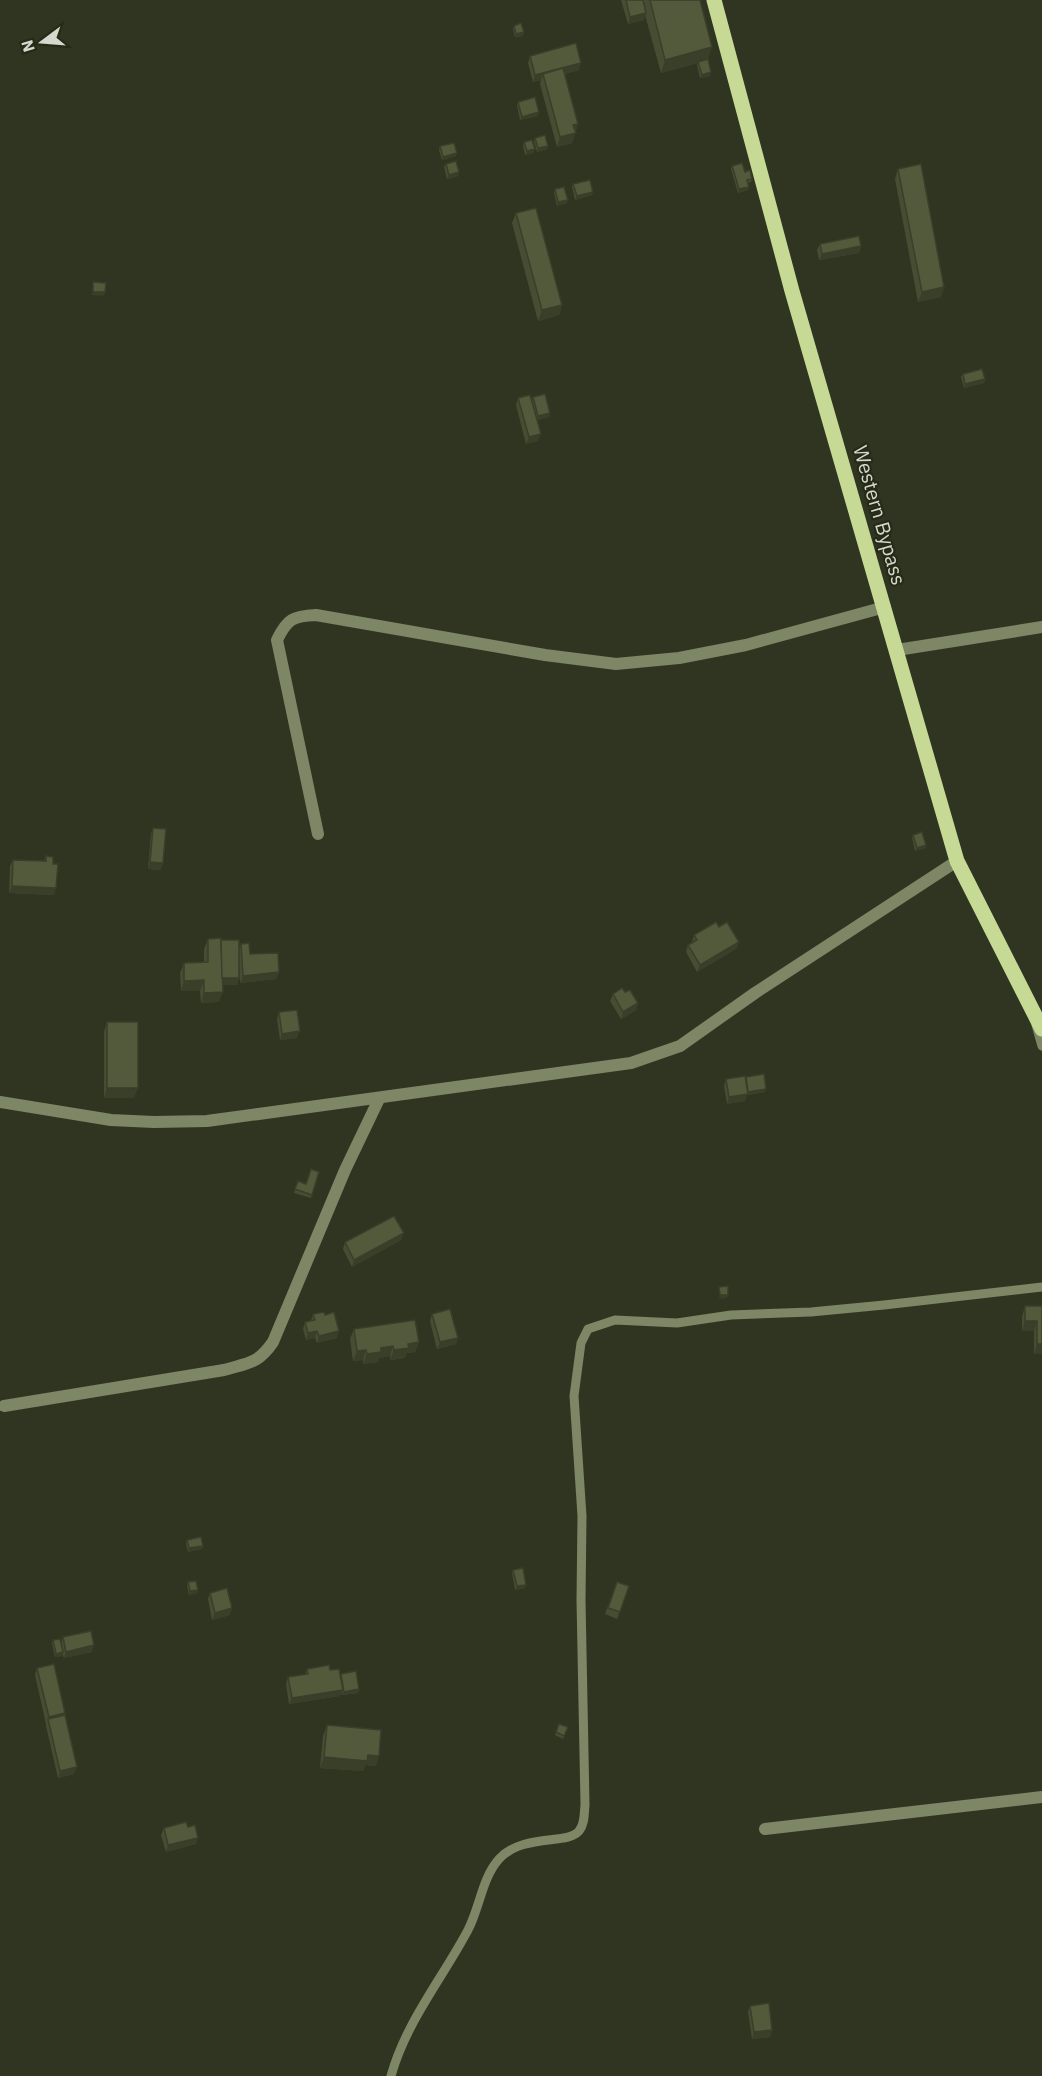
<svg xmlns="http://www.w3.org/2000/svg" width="1042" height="2076" font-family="'IBM Plex Sans',sans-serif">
	<rect width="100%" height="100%" fill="#303522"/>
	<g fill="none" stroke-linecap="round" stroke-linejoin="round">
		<g stroke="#7d8665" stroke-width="9">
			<path d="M1036,1025L1042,1046"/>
			<path d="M391,2076C406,2022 442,1979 468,1930C480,1907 482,1878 499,1859C523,1833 568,1845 579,1831C585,1824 584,1813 585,1805L581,1600L582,1516L574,1396L581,1343L588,1329L615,1320L677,1323L731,1315L811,1312L884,1305L1042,1287"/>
		</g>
		<g stroke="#7d8665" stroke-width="12">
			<path d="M897,650L1042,627"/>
			<path d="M318,834L277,640C287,619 293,616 316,615L545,655L616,664L679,658L746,645L885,607"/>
			<path d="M0,1102L111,1120L154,1122L207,1121L631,1063L680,1046L755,993L957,861"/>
			<path d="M4,1406L224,1370C248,1363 258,1364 273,1342L345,1170L379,1099"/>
			<path d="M765,1829L1042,1797"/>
		</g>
		<path stroke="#c7da95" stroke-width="15" d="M714,0L792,291L957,861L1042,1029"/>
	</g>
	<g fill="#474d33">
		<path d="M621,0H700L710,76L700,78L697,65L698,63L661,73L645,15L644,20L628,24Z"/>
		<path d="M514,26L523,36L515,37L513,29Z"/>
		<path d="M530,56L579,70L565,74L578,124L572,143L557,147L540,84L541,80L533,82L528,63Z"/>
		<path d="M518,102L538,116L520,120L517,105Z"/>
		<path d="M535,138L547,149L537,152L534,141Z"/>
		<path d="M524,142L535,149L533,153L525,155L523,146Z"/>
		<path d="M440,146L456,156L442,160L439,150Z"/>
		<path d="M446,164L459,172L458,176L447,179L444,167Z"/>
		<path d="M732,166L745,172L752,179L751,182L748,183V190L738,193L731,169Z"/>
		<path d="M898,169L944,287L941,297L918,302L895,179Z"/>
		<path d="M573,184L592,195L575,200L572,187Z"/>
		<path d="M555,189L567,203L557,206L554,193Z"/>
		<path d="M516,213L562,305L559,315L538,321L512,223Z"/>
		<path d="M820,244L861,246L859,253L819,260L817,250Z"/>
		<path d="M963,374L985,379L984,383L964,388L961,377Z"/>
		<path d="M533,397L550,413L549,417L537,420L532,401Z"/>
		<path d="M518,398L538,441L526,444L516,405Z"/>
		<path d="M153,828L163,863L160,870L148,869L151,834Z"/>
		<path d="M913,835L926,845L925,848L915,851L912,838Z"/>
		<path d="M46,856L54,895L9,893L10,866L13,860L44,861Z"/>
		<path d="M719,927L739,942L736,949L697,972L686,952L688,945L692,943V942L694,935Z"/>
		<path d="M208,939L221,941L239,949L241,944L250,954L279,972L276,979L240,983L239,961V978L237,985H223L219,1002L201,1003L200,991H181L180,973L184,963L204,962V949Z"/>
		<path d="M625,992L638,1003L636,1010L621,1019L610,1001L613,994Z"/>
		<path d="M279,1012L297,1038L280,1040L277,1019Z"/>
		<path d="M107,1022L134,1098H104V1032Z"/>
		<path d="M745,1078L765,1092L747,1095L745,1101L727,1104L724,1086L726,1079Z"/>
		<path d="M319,1172L311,1198L294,1193L298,1181L306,1184Z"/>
		<path d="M401,1240L352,1267L343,1249L345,1242Z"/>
		<path d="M1025,1306H1042V1354H1034V1331H1022V1317Z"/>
		<path d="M313,1314L325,1315L337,1338L317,1343L315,1338L306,1340L303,1329L305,1322L311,1321Z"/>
		<path d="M432,1314L456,1344L437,1349L430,1321Z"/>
		<path d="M354,1329L419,1342L415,1352L407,1353L405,1358L390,1360V1356L379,1358L378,1362L363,1364V1360L353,1361L350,1339Z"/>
		<path d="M187,1540L203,1546L202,1549L188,1552L186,1544Z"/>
		<path d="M513,1570L525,1588L515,1590L512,1573Z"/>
		<path d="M188,1582L198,1590L197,1593L189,1595L187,1586Z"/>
		<path d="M617,1582L629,1586L617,1619L605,1614Z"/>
		<path d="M210,1593L230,1615L212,1620L208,1599Z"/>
		<path d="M63,1637L92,1652L64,1658L62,1653V1656L55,1657L52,1644L53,1640L61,1644Z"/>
		<path d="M37,1668L65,1715L74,1774L58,1778L46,1726V1724L35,1675Z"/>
		<path d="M307,1669L330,1670L340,1675L359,1689L358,1693L342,1695V1692L340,1696L289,1704L286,1684L288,1677L305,1674Z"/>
		<path d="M559,1724L568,1727L563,1739L555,1735Z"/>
		<path d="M327,1725L376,1766L366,1765L363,1771L320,1768L323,1736Z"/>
		<path d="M188,1827L196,1844L166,1852L161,1835L164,1828Z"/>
		<path d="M750,2006L772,2030L770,2037L752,2039L748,2012Z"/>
	</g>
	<g fill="#393f29">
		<path d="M646,13L644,20L628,24L630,17Z"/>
		<path d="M524,32L523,36L515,37L516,34Z"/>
		<path d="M712,47L708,60L661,73L665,60Z"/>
		<path d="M581,63L579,70L545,79L543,74L541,80L533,82L535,75Z"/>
		<path d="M711,72L710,76L700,78L702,75Z"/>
		<path d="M539,112L538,116L520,120L522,117Z"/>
		<path d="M578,124L572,143L557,147L560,137L573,125Z"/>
		<path d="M548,146L547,149L537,152L538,148Z"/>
		<path d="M535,149L533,153L525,155L527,151Z"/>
		<path d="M457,153L456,156L442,160L443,157Z"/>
		<path d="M459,172L458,176L447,179L449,175Z"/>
		<path d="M749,187L748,190L738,193L739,189Z"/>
		<path d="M593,192L592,195L575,200L577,196Z"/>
		<path d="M568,200L567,203L557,206L558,202Z"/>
		<path d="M861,246L859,253L819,260L822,254Z"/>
		<path d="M944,287L941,297L918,302L922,292Z"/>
		<path d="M93,292H105L104,296L91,295Z"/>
		<path d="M562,305L559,315L538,321L542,310Z"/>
		<path d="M985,379L984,383L964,388L965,384Z"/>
		<path d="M550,413L549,417L537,420L538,416Z"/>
		<path d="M541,434L538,441L526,444L529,437Z"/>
		<path d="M926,845L925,848L915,851L917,848Z"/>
		<path d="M150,862L163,863L160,870L148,869Z"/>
		<path d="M12,886L56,888L54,895L9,893Z"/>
		<path d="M739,942L736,949L697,972L700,965Z"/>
		<path d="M279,972L276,979L240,983L243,976Z"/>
		<path d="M222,978H239L237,985H219Z"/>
		<path d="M204,980L200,991H181L184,981Z"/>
		<path d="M223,992L219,1002L201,1003L204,993Z"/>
		<path d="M638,1003L636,1010L621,1019L623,1012Z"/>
		<path d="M300,1031L297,1038L280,1040L282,1034Z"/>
		<path d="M107,1088H138L134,1098H104Z"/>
		<path d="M766,1089L765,1092L747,1095L745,1101L727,1104L729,1097L747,1094L748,1092Z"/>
		<path d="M404,1233L401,1240L352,1267L354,1260Z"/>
		<path d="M720,1295H728L727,1298L719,1299Z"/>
		<path d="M1025,1321H1037L1034,1331H1022Z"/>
		<path d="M317,1331L315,1338L306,1340L308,1333Z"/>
		<path d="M339,1331L337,1338L317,1343L319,1336Z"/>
		<path d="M458,1338L456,1344L437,1349L440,1342Z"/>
		<path d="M419,1342L415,1352L407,1353L405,1358L390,1360L394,1350L408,1344Z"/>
		<path d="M1037,1344H1042V1354H1034Z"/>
		<path d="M393,1346L390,1356L379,1358L378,1362L363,1364L367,1354L381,1348Z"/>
		<path d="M366,1350L363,1360L353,1361L357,1351Z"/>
		<path d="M203,1546L202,1549L188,1552L189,1548Z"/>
		<path d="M526,1585L525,1588L515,1590L517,1586Z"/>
		<path d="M198,1590L197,1593L189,1595L190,1591Z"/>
		<path d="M232,1608L230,1615L212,1620L215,1613Z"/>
		<path d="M94,1645L92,1652L64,1658L66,1652Z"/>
		<path d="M63,1652L62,1656L55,1657L56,1654Z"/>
		<path d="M359,1689L358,1693L342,1695L344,1692Z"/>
		<path d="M343,1690L340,1696L289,1704L292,1698Z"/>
		<path d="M65,1713L63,1720L48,1719L46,1724L49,1717Z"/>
		<path d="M368,1755L379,1756L376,1766L366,1765L363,1771L320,1768L324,1757Z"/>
		<path d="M77,1767L74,1774L58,1778L60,1771Z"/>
		<path d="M198,1838L196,1844L166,1852L168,1845Z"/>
		<path d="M772,2030L770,2037L752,2039L754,2032Z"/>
	</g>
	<g fill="#525a3b" stroke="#393f29" stroke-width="1.5">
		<path d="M626,0H643L646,13L630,17Z"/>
		<path d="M650,0H700L712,47L665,60Z"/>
		<path d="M521,23L524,32L516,34L514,26Z"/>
		<path d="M576,43L581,63L535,75L530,56Z"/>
		<path d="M708,59L711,72L702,75L698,62Z"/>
		<path d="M563,68L578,124L573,125L576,133L560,137L543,74Z"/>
		<path d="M535,97L539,112L522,117L518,102Z"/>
		<path d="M545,135L548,146L538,148L535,138Z"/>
		<path d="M532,140L535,149L527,151L524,142Z"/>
		<path d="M454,143L457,153L443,157L440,146Z"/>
		<path d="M456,161L459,172L449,175L446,164Z"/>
		<path d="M742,163L745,172L750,170L752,179L747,180L749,187L739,189L732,166Z"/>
		<path d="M921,164L944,287L922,292L898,169Z"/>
		<path d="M590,180L593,192L577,196L573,184Z"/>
		<path d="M564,187L568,200L558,202L555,189Z"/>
		<path d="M536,208L562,305L542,310L516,213Z"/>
		<path d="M859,236L861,246L822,254L820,244Z"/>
		<path d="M93,282L106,283L105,292H93Z"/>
		<path d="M982,369L985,379L965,384L963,374Z"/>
		<path d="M545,394L550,413L538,416L533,397Z"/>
		<path d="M530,395L541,434L529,437L518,398Z"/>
		<path d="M153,828L166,829L163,863L150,862Z"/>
		<path d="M922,832L926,845L917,848L913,835Z"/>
		<path d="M46,856L53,857V864H58L56,888L12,886L13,860L46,861Z"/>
		<path d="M716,922L719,927L727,922L739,942L700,965L688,945L697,940L694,935Z"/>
		<path d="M221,938L223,992L204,993V980L184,981V963L208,962V939Z"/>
		<path d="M221,940H239V978H222Z"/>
		<path d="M249,943L250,954L278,953L279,972L243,976L241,944Z"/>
		<path d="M622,988L625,992L630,990L638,1003L623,1012L613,994Z"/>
		<path d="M297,1010L300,1031L282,1034L279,1012Z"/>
		<rect x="107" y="1022" width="31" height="66"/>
		<path d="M764,1074L766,1089L748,1092L746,1077Z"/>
		<path d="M745,1076L748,1094L729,1097L726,1079Z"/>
		<path d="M311,1169L319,1172L312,1195L295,1189L298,1181L306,1184Z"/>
		<path d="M394,1216L404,1233L354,1260L345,1242Z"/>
		<path d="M728,1286V1295H720L719,1287Z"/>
		<path d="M1025,1306H1042V1344H1037V1321H1025Z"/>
		<path d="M450,1309L458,1338L440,1342L432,1314Z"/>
		<path d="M324,1312L325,1315L334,1312L339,1331L319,1336L317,1331L308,1333L305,1322L315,1320L313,1314Z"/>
		<path d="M415,1320L419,1342L408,1344L409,1348L394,1350L393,1346L381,1348V1352L367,1354L366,1350L357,1351L354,1329Z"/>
		<path d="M201,1537L203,1546L189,1548L187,1540Z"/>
		<path d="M523,1568L526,1585L517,1586L513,1570Z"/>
		<path d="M196,1581L198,1590L190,1591L188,1582Z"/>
		<path d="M617,1582L629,1586L620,1612L608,1608Z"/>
		<path d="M227,1588L232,1608L215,1613L210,1593Z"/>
		<path d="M91,1631L94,1645L66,1652L63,1637Z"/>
		<path d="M60,1639L63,1652L56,1654L53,1640Z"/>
		<path d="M54,1664L65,1713L49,1717L37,1668Z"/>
		<path d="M329,1665L330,1670L339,1669L343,1690L292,1698L288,1677L308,1674L307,1669Z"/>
		<path d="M356,1671L359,1689L344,1692L341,1674Z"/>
		<path d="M65,1715L77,1767L60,1771L48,1719Z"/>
		<path d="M559,1724L568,1727L564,1736L556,1732Z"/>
		<path d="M327,1725L381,1730L379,1756L368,1755L367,1761L324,1757Z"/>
		<path d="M186,1822L188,1827L195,1825L198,1838L168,1845L164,1828Z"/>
		<path d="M769,2003L772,2030L754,2032L750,2006Z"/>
	</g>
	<g text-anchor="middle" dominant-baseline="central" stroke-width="4.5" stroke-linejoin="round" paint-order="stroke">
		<g font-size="20" fill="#d5d9cd" stroke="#262b18">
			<text transform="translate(880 515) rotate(74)">Western Bypass</text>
		</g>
	</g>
	<g transform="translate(42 42) rotate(254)" stroke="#262b18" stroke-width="4.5" paint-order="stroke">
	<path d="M0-4.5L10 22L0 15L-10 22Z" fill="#d5d9cd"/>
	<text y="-9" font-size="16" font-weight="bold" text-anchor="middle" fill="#d5d9cd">N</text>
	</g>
</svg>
